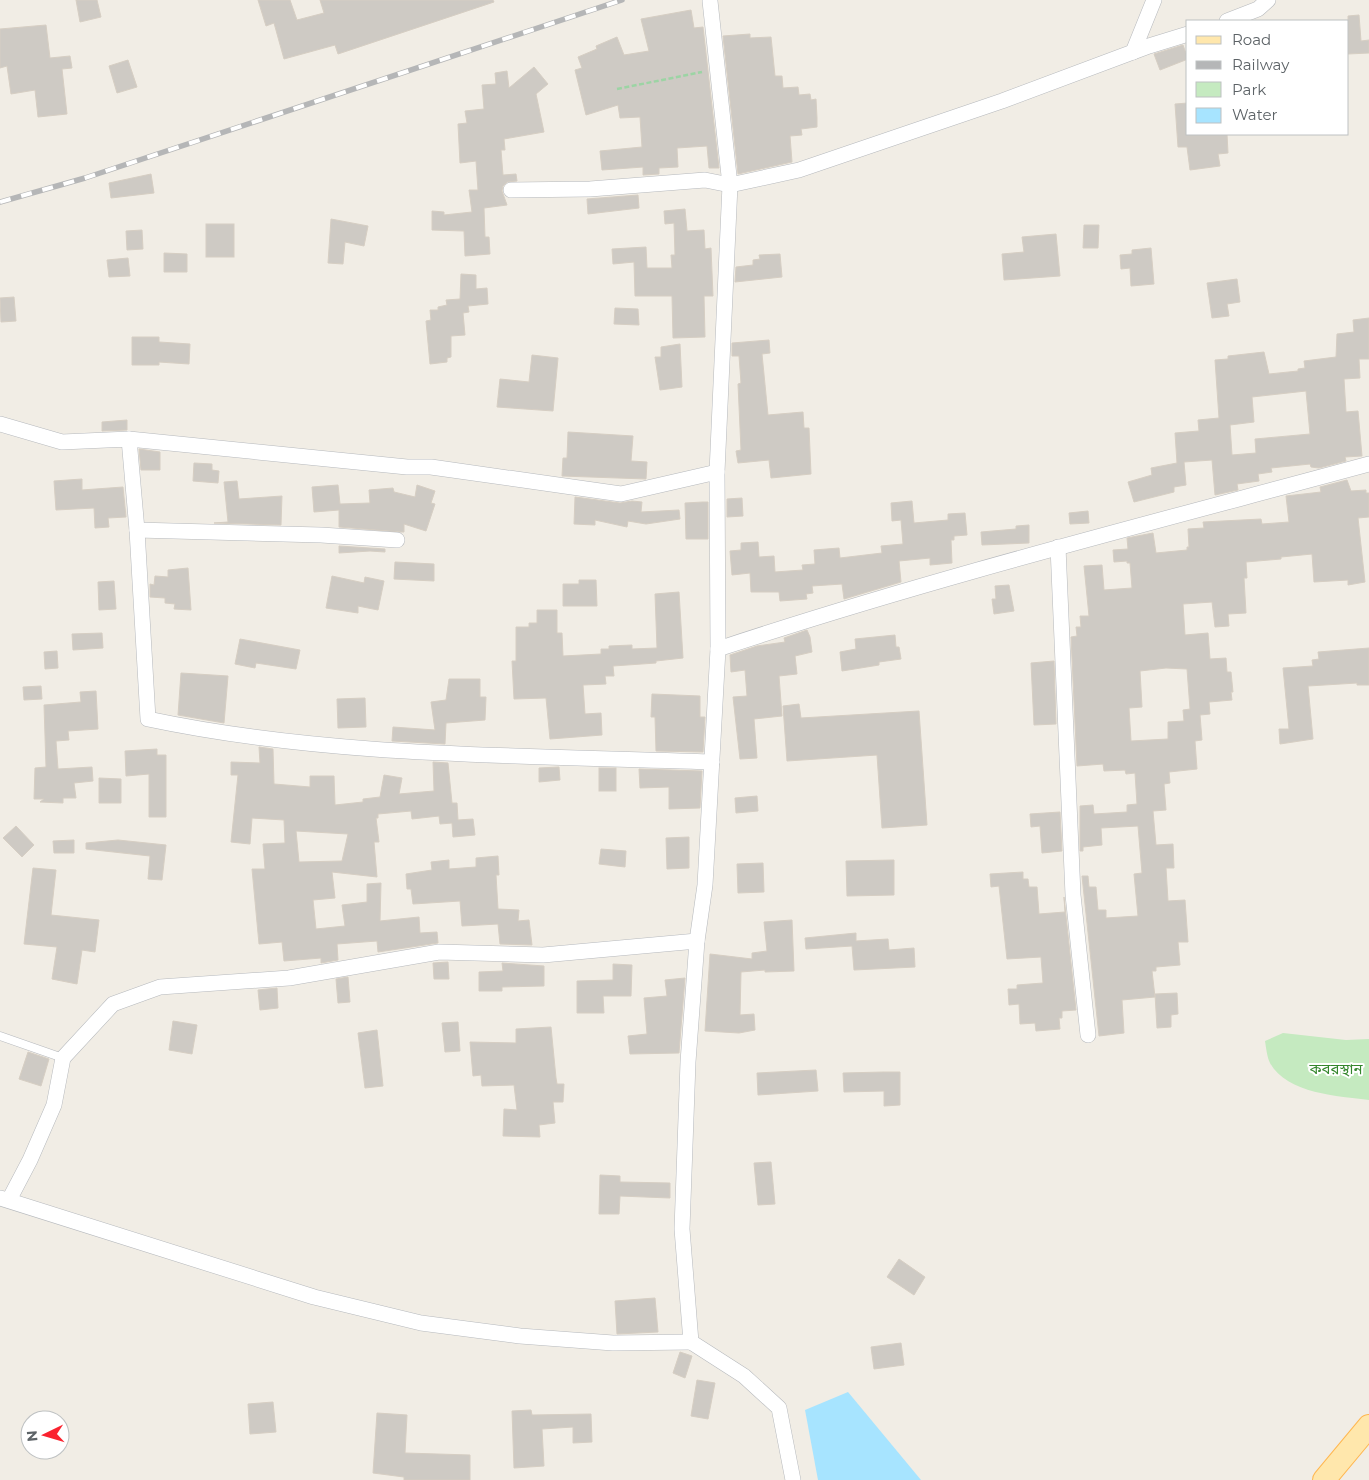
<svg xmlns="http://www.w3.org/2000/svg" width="1369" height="1480" font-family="Montserrat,'Noto Sans Bengali',sans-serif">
	<rect width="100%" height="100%" fill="#f1ede5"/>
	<path fill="#c5eac0" d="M1283,1033L1346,1040L1369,1039V1100C1339,1096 1287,1094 1270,1063C1267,1057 1266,1047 1265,1041Z"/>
	<path fill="#a7e4ff" d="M848,1392L921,1480H818L805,1410Z"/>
	<g fill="#cecac4" stroke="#d6cec3" fill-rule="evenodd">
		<path d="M76,0H97L101,17L80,22Z"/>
		<path d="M258,0H290L297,20L324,13L320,0H493L494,2L338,54L335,45L284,59L274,23L266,26Z"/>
		<path d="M691,10L694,28L703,27L719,168H709L707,146L677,148L678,167L659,168V174L643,175V167L602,170L600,151L642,147L640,117L620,118L618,105L586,115L575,70L582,68L578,57L597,49L596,46L617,37L624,55L649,51L641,19Z"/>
		<path d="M1359,15L1361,41L1369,40V53L1348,54V16Z"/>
		<path d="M46,25L50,58L70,56L72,68L62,69L67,114L38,117L35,90L11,94L7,66L0,68V29Z"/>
		<path d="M750,34V38L771,37L775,76H782L783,88L798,87L799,95L810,94L811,100L816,99L817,118V127L801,129L802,135L790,136L792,162L738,174L723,36Z"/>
		<path d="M1183,45L1188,59L1160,70L1154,54Z"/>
		<path d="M128,60L137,87L117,93L109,66Z"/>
		<path d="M534,67L548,84L536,94L544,132L504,139L505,150H501L503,175L516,174L517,181L507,182L503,186L502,191L507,205L484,208L485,237H489L490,254L465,256L464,231L432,230V211L444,212V215L472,212L469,190H478L476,161L460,163L458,124L467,123L465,111L484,109L482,85L496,84L495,73L507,71L509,88Z"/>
		<path d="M1188,103V134H1227L1228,153L1218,154L1220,166L1190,170L1187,147H1178L1175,104Z"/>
		<path d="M151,174L154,193L111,198L109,183Z"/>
		<path d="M638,195L639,208L588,214L587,199Z"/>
		<path d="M685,209L687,231L704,230L705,249L711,248L713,296H704L705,337L673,338L672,296H635L634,262L613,264L612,249L646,247L647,268H672L671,255H675L674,223L665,224L664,211Z"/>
		<path d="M331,219L368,226L364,246L345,242L343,264L328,263Z"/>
		<rect x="206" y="224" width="28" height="33"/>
		<path d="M1084,225H1099L1098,248H1083Z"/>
		<path d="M142,230L143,249L127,250L126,231Z"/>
		<path d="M1056,234L1060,276L1004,280L1002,254L1024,252L1022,237Z"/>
		<path d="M1151,248L1154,284L1131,286L1130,268L1121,269L1120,255L1132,254V250Z"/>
		<path d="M164,253L187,254V272H164Z"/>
		<path d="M780,254L782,277L735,282L736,267L753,265V260L760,259L759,255Z"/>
		<path d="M128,258L130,276L109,277L107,260Z"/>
		<path d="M461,274L476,275V289L487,288L488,304L468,306L469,312L463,313L465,335L451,336V357L447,358V362L430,364L426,321L431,320L430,310H438V307L447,305L446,300L460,299Z"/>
		<path d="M1237,279L1240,302L1227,304L1229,316L1212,318L1207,283Z"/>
		<path d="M14,297L16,321L1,322L0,298Z"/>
		<path d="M615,308L638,309L639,325L614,324Z"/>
		<path d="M1369,318V359H1359L1360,378L1344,379L1346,412L1358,411L1362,456L1345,457L1346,461L1319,468L1311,467L1310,464L1271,468L1272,472L1258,474L1259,481L1237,484L1238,490L1215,495L1212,460L1184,462L1186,485L1174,487V492L1134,502L1128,482L1152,475L1151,468L1177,463L1175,433L1199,431L1198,420L1219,418L1215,360L1228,359V356L1264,352L1269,374L1298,371V369L1305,368L1304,361L1336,357L1337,334L1354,332L1353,320ZM1306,391L1310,434L1255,439L1256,453L1232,455L1230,425L1254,422L1252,397Z"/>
		<path d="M132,337H159V342L190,344L189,364L159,362V365H132Z"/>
		<path d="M769,340L770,353L762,354L768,415L803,412L804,428H809L811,474L771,478L769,460L738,463L736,451L741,450L738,384L741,383L739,356H732V343Z"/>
		<path d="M680,344L682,387L660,390L655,357H661V347Z"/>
		<path d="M532,355L558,358L553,411L497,407L500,379L529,382Z"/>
		<path d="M127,420V430L102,431V422Z"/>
		<path d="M568,432L633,436L631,461L647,462L646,479L562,476L563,458H567Z"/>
		<path d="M139,449L160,452V470H141Z"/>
		<path d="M194,463L212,464V470L219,471L218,483L193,481Z"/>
		<path d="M82,479V490L123,487L126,517L108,518L109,527L95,528L94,508L56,510L54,481Z"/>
		<path d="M1347,480L1351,491L1366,490V493H1369V517L1358,518L1365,582L1348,585V580L1314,582L1312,554L1281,557V559L1246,562L1247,578H1244L1246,613L1228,614L1229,626L1215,627L1212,602L1183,604L1185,635L1208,633L1210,659L1226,658L1227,672H1231L1233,692H1231L1232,700L1209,702L1210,714L1200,715L1202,740L1195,741L1197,769L1169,772L1170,783L1164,784L1166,810L1153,811L1156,845L1173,844L1174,868H1166L1168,901L1185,900L1188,942H1178L1180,965L1156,967V971H1152L1155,997L1122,1000L1124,1033L1099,1036L1082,876H1088L1089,887H1096L1098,910H1106V918L1138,916L1134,874L1142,873L1138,826L1101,828L1102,845L1083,847V851H1080V806L1093,805L1094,814L1127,812V805L1137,804L1135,773L1126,774L1125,770L1104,771L1103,764L1077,766L1071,637L1077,636L1076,627H1081L1080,616H1089L1084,566L1102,565L1104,590L1132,588L1130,563H1127V561L1114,562L1113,550L1128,549L1127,538L1153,533L1156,553L1187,550V547H1189L1188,529L1204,528L1203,522L1261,519L1262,524L1289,522L1286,496L1321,492L1320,487ZM1166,668L1187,669L1190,709L1183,710L1184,721L1168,722V739L1131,741L1129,708L1142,707L1140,671Z"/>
		<path d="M237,481L239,499L282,496L281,525L214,523L228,522L224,482Z"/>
		<path d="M338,485L340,504L370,503L369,490L393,488L394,492L415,497L417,485L435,491L431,503L435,504L426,531L404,524V532H401L339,527V510L314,512L312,487Z"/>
		<path d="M575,497L620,503L632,501L642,502L641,512L679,510L680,519L646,524L628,521L627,527L595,520V525L574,524Z"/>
		<path d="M742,498L743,516L727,517V499Z"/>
		<path d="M912,501L914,523L948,520V514L965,513L967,535L954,536V540H951L952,563L930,565V558L899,561L901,582L844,599L842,584L812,586L813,593L806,594L807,599L780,601L779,592H751L750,573L732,575L730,551L741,550V543L758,542L759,557L774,556L775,572L803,570L802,565L815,564L814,550L839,548L840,558L882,553L881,546L903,544L901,520L892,521L891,503Z"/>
		<path d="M703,502H708V539H686L685,503Z"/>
		<path d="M1088,511L1089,523L1070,524L1069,513Z"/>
		<path d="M1029,525V543L982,545L981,532L1016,529V526Z"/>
		<path d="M339,546L385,549V552L370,551L339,553Z"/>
		<path d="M395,562L434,564V581L394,579Z"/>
		<path d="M188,568L191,610L174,609L175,604L165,603V598L150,597V584L154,585L155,576L168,577V570Z"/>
		<path d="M332,576L364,583L365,577L384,581L378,610L358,606V613L326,608Z"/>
		<path d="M579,580H596L597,606H563V584H579Z"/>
		<path d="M114,581L116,609L99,610L98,582Z"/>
		<path d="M1009,585L1014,611L994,614L992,599H996L995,586Z"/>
		<path d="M679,592L683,658L656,661V663L613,666L614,676H605L606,684L583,685L585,714L601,713L602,735L550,739L546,698L514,699L512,661H516V627H529V623H537V610H557V633H562L563,656L601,654V649H609V646L632,645V649L657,648L655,594Z"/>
		<path d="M807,630L810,637L812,652L795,656L797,674L779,676L782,716L754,719L757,758L740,759L733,697L747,696L745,670L731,672L730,655L757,646L785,642L784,638Z"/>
		<path d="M102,633L103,648L73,650L72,634Z"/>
		<path d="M895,635L896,647H899L901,659L879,662V665L842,671L840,652L856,649L855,639Z"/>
		<path d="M240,639L300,650L296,669L256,663L255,668L235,664Z"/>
		<path d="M1369,648V685H1357V683L1308,686L1313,739L1280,744L1279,729H1289L1283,668L1313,666L1312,660L1319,659L1318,652Z"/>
		<path d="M57,651L58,668L45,669L44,652Z"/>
		<path d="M1054,661L1056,724L1034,725L1031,663Z"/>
		<path d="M181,673L228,676L224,723L178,715Z"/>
		<path d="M449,679H480V697H486L485,720L446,723L445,744L392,741L393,727L435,730L431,702L446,700Z"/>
		<path d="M41,686L42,699L24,700L23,687Z"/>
		<path d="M96,691L98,729L68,731L69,740L56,741L58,769L92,767L93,781L74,783L76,798H63V803L40,802L44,799H34L35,768L46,767L44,705L81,702L80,692Z"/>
		<path d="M652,694L700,696V717H705L703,752L656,751L655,717H651Z"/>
		<path d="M365,698L366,727L338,728L337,699Z"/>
		<path d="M799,704L801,718L919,711L927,825L882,828L877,755L787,761L783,706Z"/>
		<path d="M259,747L273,749L274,784L310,787V776H334L335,805L363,802V799L380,797L384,775L402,778L399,794L434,791L433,762L448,763L452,803H457L458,820L473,819L475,835L453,837L452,823L440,824L439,816L412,819L411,811L378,814V818H376L379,842H374L377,877L332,872L335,898L313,900L316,929L345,926L342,905L367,902V884L381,883L380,921L419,917L420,933L437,932L438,943L378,952L377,941L337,944L338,960L321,963V958L284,961L282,942L259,944L252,869H265L263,844L285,843L284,820L252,818L250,844L231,842L238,775H231V762L260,763ZM296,831L348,834L342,861L299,862Z"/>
		<path d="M157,749V755H166V817H149V774L126,776L125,751Z"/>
		<path d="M559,767L560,780L539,782V768Z"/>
		<rect x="599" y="768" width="17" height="23"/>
		<path d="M639,769L702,771L700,808L669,809V787L640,788Z"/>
		<path d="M99,778L121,779V803H99Z"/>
		<path d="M757,796L758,811L736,813L735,798Z"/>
		<path d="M1060,812L1062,851L1042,853L1040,826L1031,827L1030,814Z"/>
		<path d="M16,826L34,845L22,857L3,838Z"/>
		<path d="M689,837V868L667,869L666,838Z"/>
		<path d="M74,840V853H54L53,841Z"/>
		<path d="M118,840L166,845L162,880L148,879L150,856L86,849V843Z"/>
		<path d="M601,849L626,851L625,867L599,864Z"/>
		<path d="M498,856L499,875H496L498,909L519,910L518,921L529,920L532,945L500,944L498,924L462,926L460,901L413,904L411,889H407L406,874L432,870L431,862L449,860V869L476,867V858Z"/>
		<path d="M894,860V895L847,896L846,861Z"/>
		<path d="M763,863L764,892L738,893L737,864Z"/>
		<path d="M33,868L56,870L51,915L99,920L95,952L82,950L77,984L52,979L57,947L24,944Z"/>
		<path d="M1023,872V879H1028L1029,887H1037L1039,914L1065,912L1064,897L1076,1010L1062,1011V1018H1059L1060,1029L1036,1031L1035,1023L1020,1024L1019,1004L1009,1005L1008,989H1017V985L1043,983L1041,957L1007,959L999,886L991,887L990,874Z"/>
		<path d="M792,920L794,971L765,972V970L741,972L740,1015L754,1014L755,1030L739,1033L705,1031L710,954L752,959V953L767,951L764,922Z"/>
		<path d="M856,933V941L888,939L889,950L914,948L915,967L854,970L852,946L806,949L805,938Z"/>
		<path d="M448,962L449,979H434L433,963Z"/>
		<path d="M502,963L544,966V986L502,987V991H479V972L503,971Z"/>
		<path d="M613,964L632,965L631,996H603L604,1013H577V981L613,980Z"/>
		<path d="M348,977L350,1002L338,1003L336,979Z"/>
		<path d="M685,978L679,1053L630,1054L628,1036L647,1034L644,998L667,996L665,980Z"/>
		<path d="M277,988L278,1008L260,1010L258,990Z"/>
		<path d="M1177,993L1178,1014L1171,1015V1027L1157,1028L1155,994Z"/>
		<path d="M173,1021L197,1025L192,1054L169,1050Z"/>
		<path d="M458,1022L460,1051L445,1052L442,1023Z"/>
		<path d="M551,1027L556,1078L557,1084H564L563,1102H553L555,1123L539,1125L540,1137L503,1136L504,1109L517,1110L514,1085L482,1086L481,1075L473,1076L470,1042L516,1043V1029Z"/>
		<path d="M377,1030L383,1086L365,1088L358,1033Z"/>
		<path d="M28,1052L49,1059L41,1086L19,1079Z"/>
		<path d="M816,1070L818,1091L758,1095L757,1073Z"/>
		<path d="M884,1072H900V1105L884,1106V1091L844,1092L843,1073Z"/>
		<path d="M771,1162L775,1204L758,1205L754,1163Z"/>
		<path d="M600,1175L620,1176V1182L670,1183V1198L620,1196L619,1214H599Z"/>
		<path d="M899,1259L925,1277L914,1295L887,1277Z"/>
		<path d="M655,1298L658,1332L617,1334L615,1301Z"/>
		<path d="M901,1343L904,1365L874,1369L871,1347Z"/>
		<path d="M680,1352L692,1356L685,1378L673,1373Z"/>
		<path d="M697,1380L715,1383L708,1419L691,1416Z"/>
		<path d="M273,1402L276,1432L250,1434L248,1404Z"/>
		<path d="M531,1410L532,1415L591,1414L592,1442L573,1443V1427L542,1429L544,1466L514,1468L512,1411Z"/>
		<path d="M377,1413L407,1415L405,1453L470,1455V1480H404V1477L373,1473Z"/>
	</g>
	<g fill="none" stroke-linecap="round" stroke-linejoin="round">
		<defs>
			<path id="lane" d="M0,1036L63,1058"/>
			<g id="street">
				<path d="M710,1L730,185L717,472L718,649L705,885L697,941L688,1062L682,1229L691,1342L744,1376L779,1408L793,1480"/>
				<path d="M1227,21L1258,9L1268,0"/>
				<path d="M1133,52L1154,0"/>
				<path d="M511,190L590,189L705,180L730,185L799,170L1002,101L1149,46L1188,34"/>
				<path d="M0,424L62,442L129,439L137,530L321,535L397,540"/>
				<path d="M129,439L407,467H431L621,494L717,472"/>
				<path d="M137,530L148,719C332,758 524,755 712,762"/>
				<path d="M1058,547L1073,895L1088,1035"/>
				<path d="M718,649C932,578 1151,523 1369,464"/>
				<path d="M0,1198L314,1297L421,1323L520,1336L613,1343L691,1342"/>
				<path d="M9,1200L30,1160L54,1105L63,1058L113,1004L160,987L289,978L439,952L543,955L697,941"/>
			</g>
			<path id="primary" d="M1324,1480L1369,1426"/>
		</defs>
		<use href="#lane" stroke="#b6b9bd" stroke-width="9"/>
		<use href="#street" stroke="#b6b9bd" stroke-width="16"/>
		<use href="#primary" stroke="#ffb750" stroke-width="24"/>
		<path stroke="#9cd4a4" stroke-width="2.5" stroke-dasharray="5 2.5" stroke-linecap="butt" d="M617,89L702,72"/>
		<use href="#lane" stroke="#fff" stroke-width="8"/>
		<use href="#street" stroke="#fff" stroke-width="15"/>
		<use href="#primary" stroke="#ffe7ac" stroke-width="22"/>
		<defs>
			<path id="rail" d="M0,202L85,178L622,0"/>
		</defs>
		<use href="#rail" stroke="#b5b6b7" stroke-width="5.5"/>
		<use href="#rail" stroke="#fff" stroke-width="4" stroke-dasharray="11" stroke-linecap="butt"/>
	</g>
	<g text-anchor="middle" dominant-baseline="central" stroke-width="4" stroke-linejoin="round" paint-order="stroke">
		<g font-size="15" fill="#34862d" stroke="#fff">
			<text x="1336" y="1068">কবরস্থান</text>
		</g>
	</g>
	<rect x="1186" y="20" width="162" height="115" fill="#ffffff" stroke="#bec1c2"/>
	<rect x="1196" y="36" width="25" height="8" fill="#ffe7ac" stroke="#bec1c2"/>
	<text x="1232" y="45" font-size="15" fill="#5d6367">Road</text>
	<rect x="1196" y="61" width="25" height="8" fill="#b5b6b7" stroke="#bec1c2"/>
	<text x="1232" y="70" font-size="15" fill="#5d6367">Railway</text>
	<rect x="1196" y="82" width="25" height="15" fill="#c5eac0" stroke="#bec1c2"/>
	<text x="1232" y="95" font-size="15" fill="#5d6367">Park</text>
	<rect x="1196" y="108" width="25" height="15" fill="#a7e4ff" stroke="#bec1c2"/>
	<text x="1232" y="120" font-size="15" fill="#5d6367">Water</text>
	<g transform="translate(45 1435) rotate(265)"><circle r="24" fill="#ffffff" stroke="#bec1c2"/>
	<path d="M0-4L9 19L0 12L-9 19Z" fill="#fa222e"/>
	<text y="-8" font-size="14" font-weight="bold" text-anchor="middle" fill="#5d6367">N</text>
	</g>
</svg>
